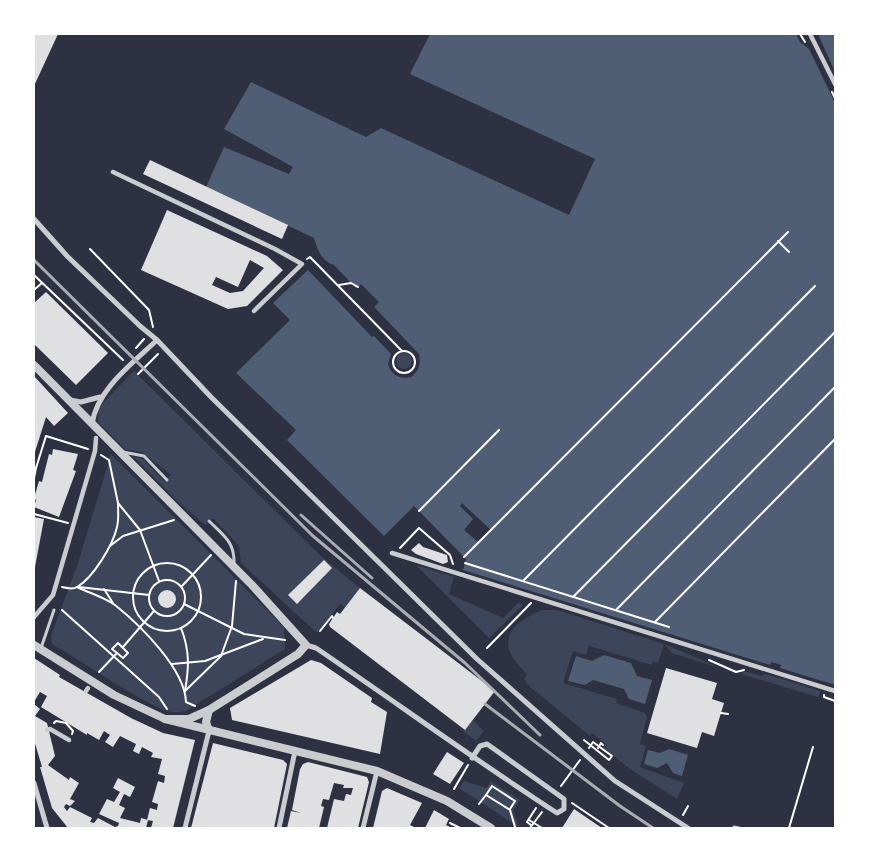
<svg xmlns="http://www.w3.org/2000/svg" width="869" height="862" font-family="'Alegreya Sans',sans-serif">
	<rect width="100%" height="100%" fill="#2d3142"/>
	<g fill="#3c4559">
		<circle cx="404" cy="361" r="8"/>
		<path d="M134,371L322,557L360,588L345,608L340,604L317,633L241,563L239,546L213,518L205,525L176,500L133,456L143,459L164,481L171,475L142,452L125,449L98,422L99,407Z"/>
		<path d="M111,454L284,627L285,649L186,711C180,712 174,713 167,711C131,697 87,664 52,644L51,636L78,563Z"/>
		<path d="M181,520L247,585L246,586Z"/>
		<path d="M416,565L454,577L449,594L503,618L518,603L523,605L489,638Z"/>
		<path d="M542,610H557L664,644L723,669L672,653L664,644L658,663L653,662L652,665L589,646L586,655L573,651L563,683L617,699L616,703L645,713L647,717L640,744L646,746L640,767L684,783L677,799L630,769L604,748L606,744L592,733L590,736L530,687L524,679L527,674C495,645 506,625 542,610Z"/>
		<path d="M746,672L761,676L766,674L820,691L818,697L741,674Z"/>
		<path d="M473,720L484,731L476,741L463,731Z"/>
		<path d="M464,781L486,788L491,781L520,800L513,811L519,827L459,788Z"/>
	</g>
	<g fill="#4f5d75">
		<path d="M430,34H796L800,42L809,49L835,103V685L780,668L781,665L771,662L770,665L463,570L466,559L414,506L384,536L287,440L296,430L236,373L290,320L273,303L308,270L372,337L374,336L391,354L388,364C392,376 399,379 411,377C419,371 421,364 419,354L334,265C321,261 317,249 314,238L206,187L224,147L289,174L293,167L224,129L251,82L366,137L381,128L569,215L595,159L410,74Z"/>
		<path d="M818,34H835V72Z"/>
		<path d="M604,655L631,663L637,676L652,680L645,704L629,699L624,689L593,680L585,685L568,681L576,656L592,661Z"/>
		<path d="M669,749L688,755L682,776L673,773L667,763L657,768L644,764L648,750L660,753Z"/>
	</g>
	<g fill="#2d3142">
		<path d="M361,284L379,302L374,307L356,289Z"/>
		<path d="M462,503L491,530L478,542L464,530L473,519L460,506Z"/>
	</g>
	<g fill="#e0e0e3" fill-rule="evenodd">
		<path d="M34,34H58L34,86Z"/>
		<path d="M150,160L288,225L282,239L143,174Z"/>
		<path d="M167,210L267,256L283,270L247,306L228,309L141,270ZM250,260L264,268L243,291L230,293L212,285L216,277L238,287Z"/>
		<path d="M46,292L108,353L76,385L34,344V303Z"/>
		<path d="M34,376L68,413L54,426L46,417L34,455Z"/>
		<path d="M53,449L78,454L73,470L76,471L59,517L34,507L36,500L34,498L39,481L42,482L49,454L52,455Z"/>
		<path d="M34,517L44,519L35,567H34Z"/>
		<path d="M419,543L423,547L447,555L448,562L443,564L416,554L411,550Z"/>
		<path d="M324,560L332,568L297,604L288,595Z"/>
		<path d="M360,588L495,691L465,730L330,627L329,624L337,612L340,614Z"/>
		<circle cx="167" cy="599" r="9"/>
		<path d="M34,658L60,675L59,677L131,718L163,733L195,740L173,828H151L153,821L147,820L150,808L157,810L158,804L152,802L158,781L164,783L165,776L158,774L162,759L151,757L153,753L142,747L139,754L133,751L136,744L120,736L113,747L105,742L110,735L104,731L99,740L87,733V735L41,707L47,696L40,692L34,702Z"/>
		<path d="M311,660L321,663L372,698L371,702L387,712L380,754L232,720L230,708Z"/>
		<path d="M666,668L717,683L712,699L724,703L714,736L702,732L697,748L647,733Z"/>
		<path d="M34,704L40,709L35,716L47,723L55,756L48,765L69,780L70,777L79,783L70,799L75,801L70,806L66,804L64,807L67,811L70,807L92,818L90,822L94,823L98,818L115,827L118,826L119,823L99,814L107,799L114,802L120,792L113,788L118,778L135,787L130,797L124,794L119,805L125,808L120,818L140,823L141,818L148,820L146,828H68L52,808L40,767H42L34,740Z"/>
		<path d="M213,743L283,760L287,764L274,828H191Z"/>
		<path d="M447,752L464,763L450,784L433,774Z"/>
		<path d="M308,762L367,777L369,782L358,828H327L334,799L344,801L346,794L351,795L353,788H343L344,785L334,783L329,800L323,799L321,806L324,807L319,828H287L291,811L301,813L292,810L300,769L303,764Z"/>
		<path d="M387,788L422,803L410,825L416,828H373L382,791Z"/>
		<path d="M574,809L602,828H562Z"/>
		<path d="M434,810L449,819L446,825L452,828H425Z"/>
	</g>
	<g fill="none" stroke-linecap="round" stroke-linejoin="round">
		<g stroke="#fff" stroke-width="2">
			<path d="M800,34L805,42"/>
			<path d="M832,92L835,98"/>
			<path d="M778,241L789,252"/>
			<path d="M90,249L149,310L153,327"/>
			<path d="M307,259L310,257L402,351"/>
			<path d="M34,275L123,360"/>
			<path d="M339,285L351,283L358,287"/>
			<path d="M35,289L42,283"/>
			<path d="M136,348L144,339"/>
			<circle cx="404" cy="362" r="11"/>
			<path d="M138,374L158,354"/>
			<path d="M101,455L109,460L118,503L140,530L159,581"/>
			<path d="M34,468H36L46,436L88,449"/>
			<path d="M34,478L36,468"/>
			<path d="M419,511L499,430"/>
			<path d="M34,514L68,523"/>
			<path d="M110,546L123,536L174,520"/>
			<path d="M400,548L419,528L450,555L453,564"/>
			<path d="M464,557L788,232"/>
			<circle cx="167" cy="597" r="34"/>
			<path d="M465,563L669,627"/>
			<circle cx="167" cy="598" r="18"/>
			<path d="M523,581L815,286"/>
			<path d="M182,586L211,555"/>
			<path d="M62,587C67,588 72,590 77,587C93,578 113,545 117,527C119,519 118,511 118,503"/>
			<path d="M77,587C89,593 104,597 115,605C140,625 185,669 186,702L195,706"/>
			<path d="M79,587L149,595"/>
			<path d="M104,589L113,603"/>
			<path d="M573,597L835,332"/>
			<path d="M184,604L244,634L285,640"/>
			<path d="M62,610L159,697L167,709"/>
			<path d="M616,610L835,387"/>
			<path d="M655,622L835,439"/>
			<path d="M181,628C190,651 189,668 185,691"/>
			<path d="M320,631L332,616L333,618"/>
			<path d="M123,647L154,611"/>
			<path d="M487,648L531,603"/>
			<path d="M709,660L736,672L744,670"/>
			<path d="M172,664L205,661L263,639"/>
			<path d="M99,672L117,653L112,649L118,643L128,653L123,658L117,653"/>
			<path d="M185,691L221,656L232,626L236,581"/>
			<path d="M824,695V697L835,701"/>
			<path d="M721,713L728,714"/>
			<path d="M54,723L56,721L66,723L73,731L72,734"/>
			<path d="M584,740L609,760L612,756L593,742L589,748"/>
			<path d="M598,748L601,743L603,745"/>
			<path d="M561,786L580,760"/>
			<path d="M454,789L468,765"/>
			<path d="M486,795L492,786L515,801L510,809"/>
			<path d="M572,803L609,828"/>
			<path d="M479,804L486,795L510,810L515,827"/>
			<path d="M683,815L688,806"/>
			<path d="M529,820L542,828"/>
			<path d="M450,823L460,828"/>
			<path d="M531,825L527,822L536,808"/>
			<path d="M530,828L542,812"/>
			<path d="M789,828L813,747"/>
		</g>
		<g stroke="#caccd0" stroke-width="3">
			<path d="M123,452L144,456L167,480"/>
			<path d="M209,521C224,536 235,542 234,564"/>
			<path d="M41,648L54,610"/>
			<path d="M734,827L739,828"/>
		</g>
		<g stroke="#caccd0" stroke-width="4.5">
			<path d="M810,34L835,84"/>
			<path d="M113,172L275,249L302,264L254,311"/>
			<path d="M392,553L835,691"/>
			<path d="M34,617L53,595L95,451L96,438"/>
			<path d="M86,691L88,688"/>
			<path d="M47,730L50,729L69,740"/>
		</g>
		<g stroke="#caccd0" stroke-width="5">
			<path d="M34,219L67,256L140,326L157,340L211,397L477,659L615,781L688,828"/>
			<path d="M70,400L81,402L100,397"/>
			<path d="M92,424C97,389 133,363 157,340"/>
			<path d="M306,645L316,648C397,703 475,760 557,813L564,809V799L487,744L480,746L472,758"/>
			<path d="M34,783L47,828"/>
			<path d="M185,828L209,731"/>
			<path d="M279,828L295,751"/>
			<path d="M363,828L377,771"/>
		</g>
		<g stroke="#caccd0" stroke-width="8">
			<path d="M34,365L252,585L306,645L298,654L209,710L189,719H165"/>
			<path d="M34,645L114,695L165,719L377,771L447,801L491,828"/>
			<path d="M209,731L206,722L209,710"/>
		</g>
		<g stroke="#abadb3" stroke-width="3">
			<path d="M34,260L313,536L465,663L540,735"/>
			<path d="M301,515L372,578"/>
			<path d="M485,704L620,806L653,828"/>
		</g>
	</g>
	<rect width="869" height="862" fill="none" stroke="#ffffff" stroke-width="70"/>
</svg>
